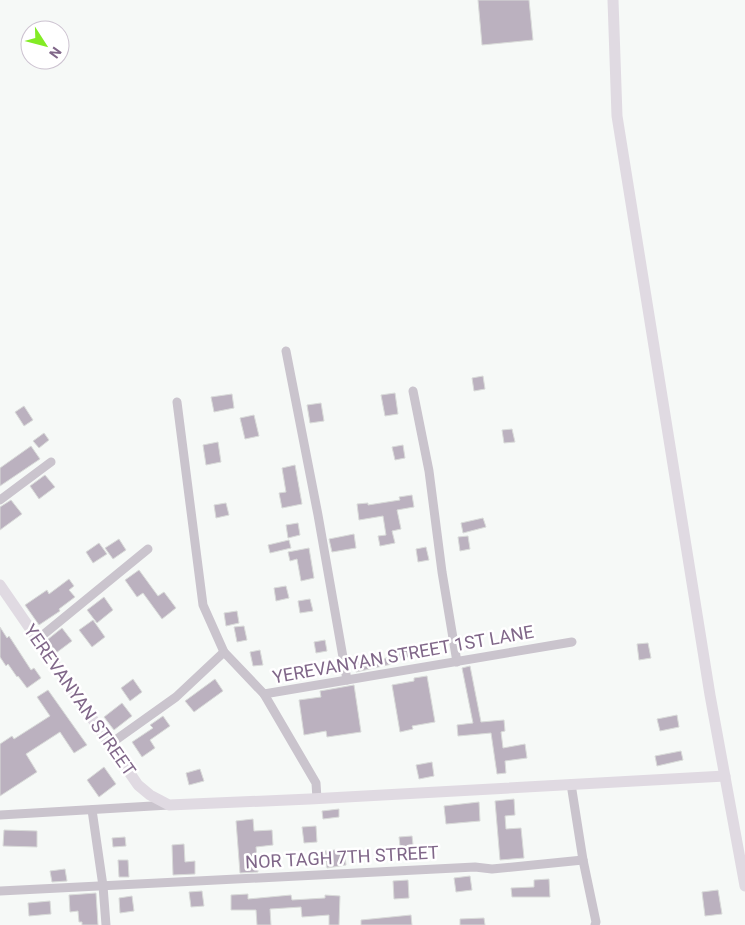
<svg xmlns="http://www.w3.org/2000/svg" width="745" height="925" font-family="Roboto,sans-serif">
	<rect width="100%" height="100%" fill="#f6f9f7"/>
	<g fill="#bbb1bf" stroke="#d9dbd9">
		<path d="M478,0H529L533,40L482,45Z"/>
		<path d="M483,376L485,389L474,391L472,378Z"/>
		<path d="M395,393L398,414L385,416L381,395Z"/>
		<path d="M232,394L234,408L214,412L211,397Z"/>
		<path d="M321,403L324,421L310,423L307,405Z"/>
		<path d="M24,406L33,420L24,426L15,412Z"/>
		<path d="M254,415L259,436L245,439L240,418Z"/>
		<path d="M512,429L515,442L504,443L502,430Z"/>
		<path d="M44,433L49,440L39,448L33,441Z"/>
		<path d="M218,442L221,462L206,465L203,445Z"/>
		<path d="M403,445L405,458L395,460L392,447Z"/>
		<path d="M31,446L40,459L0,486V468Z"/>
		<path d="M295,465L302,504L282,508L279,493L286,492L282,468Z"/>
		<path d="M45,475L55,487L39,499L30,486Z"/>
		<path d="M412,495L414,507L397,510L401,529L392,531L395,543L380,546L378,536L386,535L383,516L359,520L357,504L368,503V505L400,500L399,497Z"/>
		<path d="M11,500L22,514L0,530V507Z"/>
		<path d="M226,503L229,515L216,518L214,505Z"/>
		<path d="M483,518L486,527L463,533L461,523Z"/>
		<path d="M298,523L300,535L288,538L286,525Z"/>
		<path d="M354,534L356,548L332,552L329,539Z"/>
		<path d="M468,536L470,549L460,551L458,537Z"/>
		<path d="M119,539L126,550L113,559L105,548Z"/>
		<path d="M289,540L291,548L270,553L268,545Z"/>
		<path d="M99,543L107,554L93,563L86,552Z"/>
		<path d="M426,547L429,560L418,562L416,549Z"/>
		<path d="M309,548L314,578L301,581L297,559L290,561L288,552Z"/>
		<path d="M139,570L158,596L164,592L176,608L162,619L143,593L137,597L125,580Z"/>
		<path d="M69,579L74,586L69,590L75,597L59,609L60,611L39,625L25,605L47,590L49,594Z"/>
		<path d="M286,586L289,598L276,601L274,588Z"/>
		<path d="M104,597L113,610L97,623L87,610Z"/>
		<path d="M310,599L313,611L300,613L298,601Z"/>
		<path d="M237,611L239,623L226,626L224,613Z"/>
		<path d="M93,620L105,637L92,647L79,630Z"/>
		<path d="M244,626L247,640L237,642L234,627Z"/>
		<path d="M0,627L7,638L9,636L31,670L34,668L41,678L27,688L18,676L17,677L8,664L6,666L0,657Z"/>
		<path d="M62,628L72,641L56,653L47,640Z"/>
		<path d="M325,640L327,651L316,653L314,642Z"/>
		<path d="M648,643L651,658L639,660L637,644Z"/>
		<path d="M413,645L415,656L400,658L398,647Z"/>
		<path d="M260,650L263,665L253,666L250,652Z"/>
		<path d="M390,657L392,664L356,672L354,660L366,658L367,663Z"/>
		<path d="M470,666L481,722L504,720L505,731L501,732L503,748L525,744L527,758L505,761L506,773L497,774L491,733L458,736L457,725L473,723L462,668Z"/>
		<path d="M427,676L435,722L412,726L413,729L400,732L392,685L414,681V678Z"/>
		<path d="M133,679L142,692L130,701L121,688Z"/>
		<path d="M215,679L223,691L194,712L185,701Z"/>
		<path d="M354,685L361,732L327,737L326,731L304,735L299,700L321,697L320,691Z"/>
		<path d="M48,690L87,745L74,753L60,732L26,754L37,772L0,796V744L12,736L14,739L50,716L37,697Z"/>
		<path d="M122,703L132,716L114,730L104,717Z"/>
		<path d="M677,715L679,727L660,731L657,719Z"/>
		<path d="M163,716L170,726L150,740L155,748L142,757L132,742L153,728L150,725Z"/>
		<path d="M681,751L683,760L657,766L655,756Z"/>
		<path d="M432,762L434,776L419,779L416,765Z"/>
		<path d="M104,767L116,784L99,797L87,780Z"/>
		<path d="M200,769L204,781L189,785L186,773Z"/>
		<path d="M514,799L515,815L505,816L506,829L521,828L524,858L500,860L495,801Z"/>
		<path d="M479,802L480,821L446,824L444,806Z"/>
		<path d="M339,809V817L323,819L322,811Z"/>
		<path d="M253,819L254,831L272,830L273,845L256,847L258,872L240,873L236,821Z"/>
		<path d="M316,826L317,842L304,843L302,827Z"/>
		<path d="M4,830L37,831V847L3,846Z"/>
		<path d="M412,836L414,853L401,855L399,837Z"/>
		<path d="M125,837L126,846L113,847L112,838Z"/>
		<path d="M184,844L185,862L195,861V874L173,875L172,845Z"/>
		<path d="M344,849L346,865L327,868L325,851Z"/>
		<path d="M118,860H128L129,877H119Z"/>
		<path d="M65,869L67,881L52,882L50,871Z"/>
		<path d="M470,876L472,890L456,892L454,878Z"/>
		<path d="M549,879L550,897H512L511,888L534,887V880Z"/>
		<path d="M408,880L409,898L394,899L393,881Z"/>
		<path d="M718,890L722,914L705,916L702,892Z"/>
		<path d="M202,891L204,906L191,907L189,892Z"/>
		<path d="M96,893L98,925H82V922H79L78,911L70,912L69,895Z"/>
		<path d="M248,894V899L291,895L292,900L325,898V895L340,896L339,925H329V915L302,917L301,907L270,909L271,925H257L256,910H231V895Z"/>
		<path d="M132,896L134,911L120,913L119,898Z"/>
		<path d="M50,901L51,914L29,916L28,903Z"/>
		<path d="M411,915L412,925H361V920Z"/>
		<path d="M484,918L485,925H460V919Z"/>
	</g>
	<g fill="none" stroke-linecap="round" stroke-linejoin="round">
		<g stroke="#cac4cd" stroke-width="9">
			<path d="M286,351L318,515L347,680"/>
			<path d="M413,391L429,471L442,572L457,662"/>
			<path d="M177,402L203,605L224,652L264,694L316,783L317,799"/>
			<path d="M0,500L51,462"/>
			<path d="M38,639L148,549"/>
			<path d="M264,694L572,642"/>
			<path d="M110,744L176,697L224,652"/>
			<path d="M571,784L583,860L596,922L595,925"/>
			<path d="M92,810L103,886L106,925"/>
			<path d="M0,815L169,805"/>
			<path d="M0,891L475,867L492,869L583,860"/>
		</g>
		<g stroke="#e0dae2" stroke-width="11">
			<path d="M613,0L617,116L710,695L745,886"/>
			<path d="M0,585L138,785L150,795L169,805L310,799L725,776"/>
		</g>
	</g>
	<g text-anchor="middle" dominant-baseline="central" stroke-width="5" stroke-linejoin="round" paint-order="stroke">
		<g font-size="18" fill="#806789" stroke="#fff">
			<text transform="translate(403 654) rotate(-10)">YEREVANYAN STREET 1ST LANE</text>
			<text transform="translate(80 700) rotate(55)">YEREVANYAN STREET</text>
			<text transform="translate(342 857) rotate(-3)">NOR TAGH 7TH STREET</text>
		</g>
	</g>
	<g transform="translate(45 45) rotate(126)"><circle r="24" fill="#ffffff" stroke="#ccc2d0"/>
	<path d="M0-4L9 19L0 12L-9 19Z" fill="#83eb25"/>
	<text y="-8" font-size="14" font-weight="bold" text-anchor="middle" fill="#806789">N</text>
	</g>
</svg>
